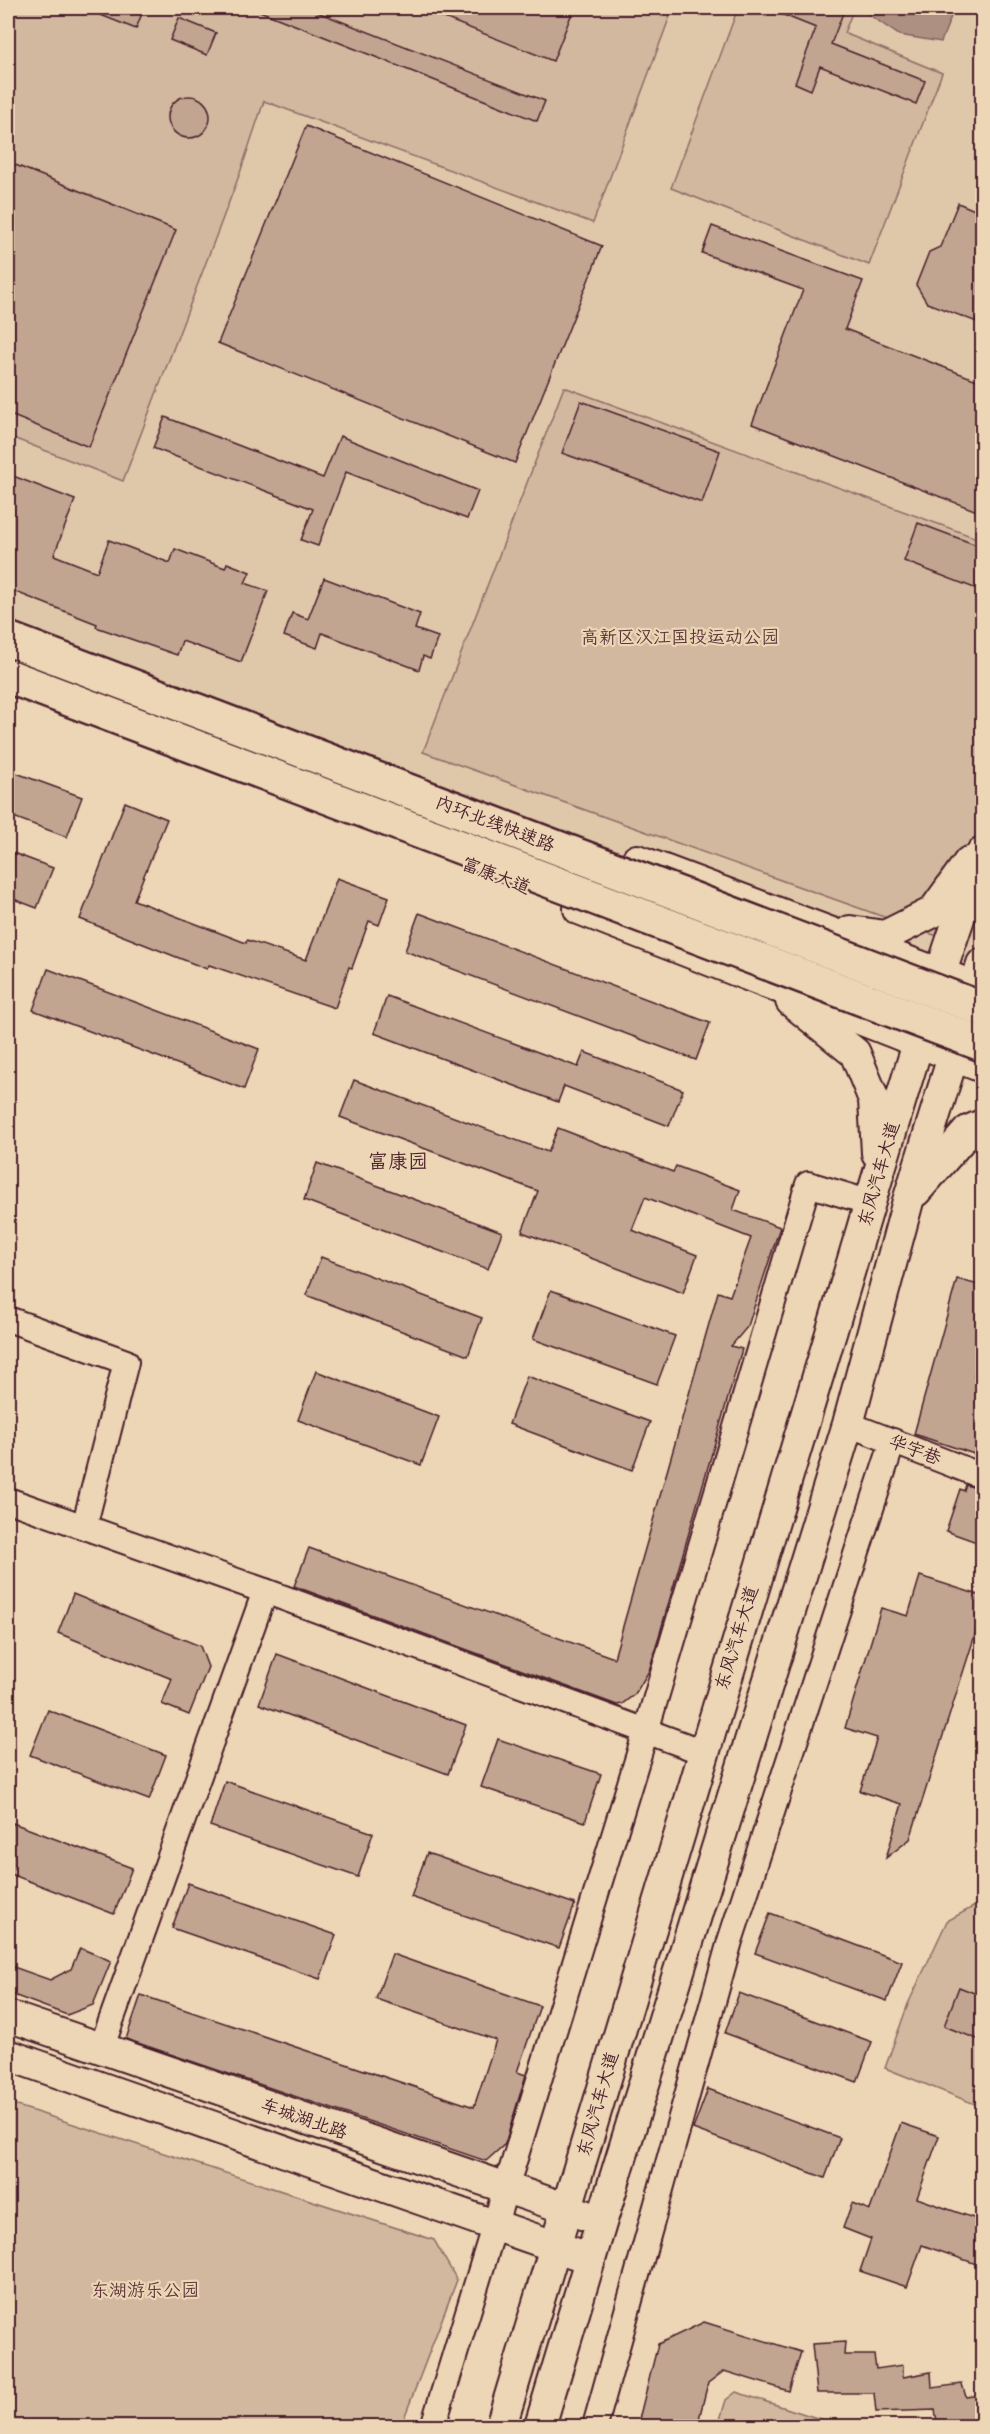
<svg xmlns="http://www.w3.org/2000/svg" width="990" height="2434" font-family="'Architects Daughter','LXGW WenKai TC',sans-serif">
	<rect width="100%" height="100%" fill="#ecd6b5"/>
	<filter id="ink" filterUnits="userSpaceOnUse"><feTurbulence type="fractalNoise" baseFrequency=".0167" numOctaves="2"/><feDisplacementMap in="SourceGraphic" scale="12" xChannelSelector="R" yChannelSelector="G"/><feConvolveMatrix kernelMatrix="1 2 1 2 8 2 1 2 1" color-interpolation-filters="sRGB"/></filter>
	<g filter="url(#ink)">
		<path fill="#dfc7aa" d="M8,8H982V922L948,1012L8,656Z"/>
		<g fill="#d1b89f" stroke="#8e6c65" stroke-width="1.5">
			<path d="M8,8H673L593,223L264,101L240,173L123,481L8,436Z"/>
			<path d="M738,8H854L844,33L942,73L869,265L671,188Z"/>
			<path d="M564,387L982,540V857L951,941L423,752Z"/>
			<path d="M982,1902V2107L885,2068L908,2004L947,1921Z"/>
			<path d="M8,2103L434,2240L457,2280L401,2426H8Z"/>
			<path d="M736,2392L842,2426H718L726,2400Z"/>
		</g>
		<path fill="#ad9081" stroke="#85635f" stroke-width="1.5" d="M866,8H942L952,14L941,42L899,35L865,12Z"/>
		<g fill="#c1a591" stroke="#4a1f2b" stroke-width="1.5">
			<path d="M83,8H144L136,29Z"/>
			<path d="M252,8H307L545,101L537,121Z"/>
			<path d="M419,8H574L553,61Z"/>
			<path d="M766,8H845L831,44L925,81L916,104L820,66L811,90L795,83L816,28Z"/>
			<path d="M179,18L216,33L207,55L170,40Z"/>
			<circle cx="189" cy="117" r="21"/>
			<path d="M306,126L602,246L515,463L218,343Z"/>
			<path d="M8,162L176,230L89,447L8,414Z"/>
			<path d="M958,203L982,213V324L927,303L916,285L929,252L940,247Z"/>
			<path d="M712,226L863,281L845,329L982,382V513L752,424L803,290L702,253Z"/>
			<path d="M581,401L720,451L702,503L562,453Z"/>
			<path d="M165,417L323,478L340,436L478,491L467,519L346,472L318,546L301,540L313,509L153,448Z"/>
			<path d="M8,474L75,500L54,555L97,572L109,540L170,563L175,549L225,568L227,563L250,572L245,583L268,591L241,662L182,641L177,655L96,627L97,624L8,589Z"/>
			<path d="M918,523L982,547V591L904,561Z"/>
			<path d="M324,578L420,614L415,629L438,637L430,659L423,656L419,670L322,633L317,648L284,636L292,613L308,619Z"/>
			<path d="M8,770L82,797L67,837L8,815Z"/>
			<path d="M125,802L167,819L134,900L246,943L247,940L306,960L337,878L389,897L379,925L369,921L352,968L349,967L335,1008L209,965L207,969L80,919Z"/>
			<path d="M8,851L53,868L37,908L8,897Z"/>
			<path d="M419,913L710,1023L696,1060L405,951Z"/>
			<path d="M48,969L259,1049L244,1089L33,1010Z"/>
			<path d="M387,996L578,1067L584,1052L683,1090L669,1126L564,1086L558,1102L374,1033Z"/>
			<path d="M354,1080L548,1152L558,1128L673,1172L676,1166L740,1190L733,1210L780,1227L748,1326L731,1346L742,1349L649,1671L635,1694L622,1704L617,1705L294,1586L309,1548L614,1658L718,1292L730,1296L751,1238L645,1197L632,1230L697,1255L683,1293L522,1232L538,1191L340,1117Z"/>
			<path d="M317,1163L502,1232L488,1269L304,1200Z"/>
			<path d="M321,1257L482,1318L468,1356L306,1295Z"/>
			<path d="M957,1279L982,1286V1343L974,1375L982,1376V1461L975,1458L977,1455L914,1434Z"/>
			<path d="M551,1290L675,1336L657,1384L533,1339Z"/>
			<path d="M316,1371L439,1417L421,1465L298,1420Z"/>
			<path d="M527,1376L650,1422L632,1470L509,1424Z"/>
			<path d="M966,1485L982,1490V1544L946,1531L960,1489L964,1491Z"/>
			<path d="M920,1576L982,1596V1613L910,1839L886,1858L902,1804L860,1791L877,1738L845,1728L881,1608L908,1616Z"/>
			<path d="M73,1594L200,1646L208,1667L189,1715L162,1704L172,1679L58,1633Z"/>
			<path d="M277,1654L466,1725L448,1774L259,1704Z"/>
			<path d="M48,1710L166,1755L149,1800L30,1755Z"/>
			<path d="M498,1739L601,1774L585,1822L481,1787Z"/>
			<path d="M225,1781L373,1833L358,1877L210,1826Z"/>
			<path d="M13,1823L132,1868L114,1914L8,1873V1837Z"/>
			<path d="M427,1853L575,1904L559,1948L411,1897Z"/>
			<path d="M188,1883L336,1935L320,1979L172,1928Z"/>
			<path d="M770,1913L902,1962L887,2001L755,1953Z"/>
			<path d="M80,1948L111,1961L93,2005L67,2015L8,1993V1965L50,1980L71,1969Z"/>
			<path d="M392,1954L540,2006L517,2072L526,2075L505,2144L486,2161L126,2039L141,1995L474,2107L496,2040L376,1999Z"/>
			<path d="M959,1987L982,1996V2041L944,2026Z"/>
			<path d="M739,1993L872,2042L857,2082L725,2033Z"/>
			<path d="M708,2089L840,2138L825,2178L693,2129Z"/>
			<path d="M901,2123L939,2136L917,2198L982,2221V2266L922,2245L907,2287L860,2271L871,2239L843,2228L852,2203L870,2210Z"/>
			<path d="M704,2322L801,2352L789,2391L724,2371L708,2383L697,2427H637L658,2344Z"/>
			<path d="M845,2342L844,2355H874L876,2369L903,2365V2377L931,2372L932,2388L962,2384L966,2397L982,2395V2427H938L935,2410L876,2412L874,2393H817L812,2344Z"/>
		</g>
		<g fill="none" stroke-linecap="round" stroke-linejoin="round">
			<defs>
				<g id="minor">
					<path d="M8,1319L126,1362L84,1527"/>
					<path d="M848,1424L982,1476"/>
					<path d="M8,1500L265,1591"/>
					<path d="M101,2049L265,1591L703,1752"/>
					<path d="M433,2426L646,1731L808,1184L871,1203"/>
					<path d="M595,2426L730,1941L893,1441"/>
				</g>
				<g id="major">
					<path d="M637,860L957,980"/>
					<path d="M579,909L982,1067"/>
					<path d="M850,931L885,936L933,912L969,862"/>
					<path d="M791,1001L855,1053L874,1100L877,1153"/>
					<path d="M916,1191L968,1131L982,1125"/>
					<path d="M8,2016L585,2215"/>
					<path d="M8,2055L574,2253"/>
					<path d="M501,2426C605,2081 708,1735 814,1389C869,1210 918,1029 982,853"/>
					<path d="M540,2426L602,2220L848,1424L908,1201L982,964"/>
				</g>
			</defs>
			<use href="#minor" stroke="#4a1f2b" stroke-width="28"/>
			<use href="#major" stroke="#4a1f2b" stroke-width="34"/>
			<use href="#minor" stroke="#ecd6b5" stroke-width="24"/>
			<use href="#major" stroke="#ecd6b5" stroke-width="30"/>
			<defs>
				<g id="highway-bridge">
					<path d="M8,639L982,1009"/>
					<path d="M8,676L982,1044"/>
				</g>
			</defs>
			<use href="#highway-bridge" stroke="#4a1f2b" stroke-width="38" stroke-linecap="butt"/>
			<use href="#highway-bridge" stroke="#ecd6b5" stroke-width="33"/>
		</g>
	</g>
	<g text-anchor="middle" dominant-baseline="central" stroke-width="4.5" stroke-linejoin="round" paint-order="stroke">
		<g font-size="18" fill="#5e363c" stroke="#ecd6b5">
			<text x="680" y="637">高新区汉江国投运动公园</text>
			<text x="145" y="2290">东湖游乐公园</text>
		</g>
		<g font-size="18" fill="#4a1f2b" stroke="#ecd6b5">
			<text transform="translate(495 824) rotate(21)">内环北线快速路</text>
			<text transform="translate(496 876) rotate(21)">富康大道</text>
			<text transform="translate(879 1174) rotate(-74)">东风汽车大道</text>
			<text transform="translate(915 1450) rotate(21)">华宇巷</text>
			<text transform="translate(737 1638) rotate(-73)">东风汽车大道</text>
			<text transform="translate(598 2104) rotate(-74)">东风汽车大道</text>
			<text transform="translate(304 2119) rotate(19)">车城湖北路</text>
		</g>
		<g font-size="20" fill="#4a1f2b" stroke="#ecd6b5">
			<text x="398" y="1162">富康园</text>
		</g>
	</g>
	<rect width="990" height="2434" fill="none" stroke="#ecd6b5" stroke-width="30"/>
	<rect x="15" y="15" width="960" height="2404" fill="none" stroke="#4a1f2b" stroke-width="2" filter="url(#ink)"/>
</svg>
